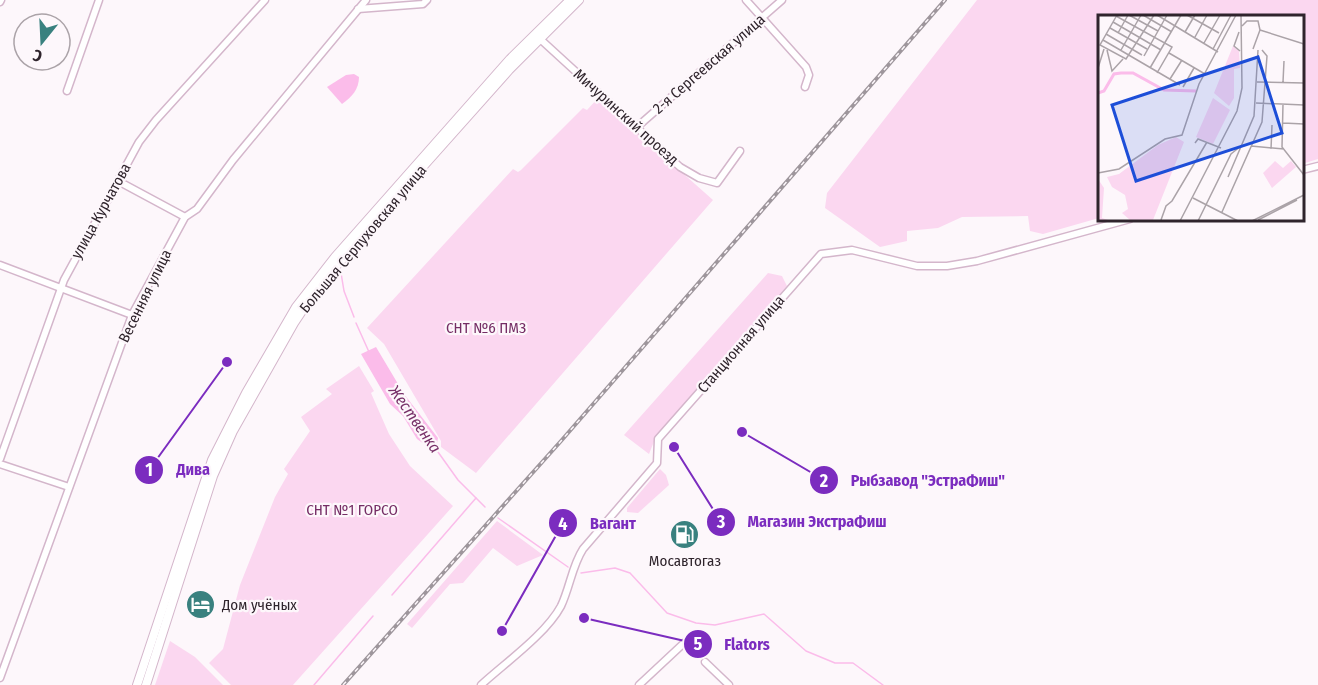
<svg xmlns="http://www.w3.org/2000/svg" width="1318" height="685" font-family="'Fira Sans Condensed',sans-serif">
	<rect width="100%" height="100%" fill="#fdf7fb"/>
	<g fill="#fbd7f0">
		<path d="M977,0H1318V159L1302,164V16H1099V218L1043,234L1030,231L1028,216L962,217L938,228L907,231V241L880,247L825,208L827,193Z"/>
		<path d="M598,98L713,200L476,473L441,447V441L384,344L367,328L513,169L518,172L521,170L583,108L587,110Z"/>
		<path d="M768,273L782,276L787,286L685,403L655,439L649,454L624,435Z"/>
		<path d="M359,366L374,391L371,393L389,434L410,466L453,506L293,685H231L209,663L223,649L240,585L275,497L288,474L284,469L310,431L301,417L332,394L326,389Z"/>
		<path d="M660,469L666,475L669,485L638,513L627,512V508Z"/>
		<path d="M497,521L543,555L517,566L493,548L463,583L450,584L412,628L407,624Z"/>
		<path d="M170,641L195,657L223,685H155Z"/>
	</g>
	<g fill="#fbbcea">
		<path d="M354,74L359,77C359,89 352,97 342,104L327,87L346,75Z"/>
		<path d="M376,347L404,394L438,438L437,443L427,446L417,439L403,416L390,404L361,354Z"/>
	</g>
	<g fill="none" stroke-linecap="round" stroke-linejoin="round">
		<g stroke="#fbbcea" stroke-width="1.5">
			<path d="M341,273L344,291L354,317"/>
			<path d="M356,323L369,352"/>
			<path d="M433,445L458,480L485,507"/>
			<path d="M498,518L568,567"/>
			<path d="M581,573L615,568L630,573L667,613L696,623L715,625L764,614L806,651L835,663H853L883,685"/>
			<path d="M392,595L476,498"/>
			<path d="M314,685L373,616"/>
		</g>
		<defs>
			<g id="minor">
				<path d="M746,0L806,67L809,75L805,87"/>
				<path d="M0,2L1,0"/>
				<path d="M358,9L423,4L427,0"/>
				<path d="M539,38L680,167L699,178L717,183L740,151"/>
				<path d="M67,91L99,0"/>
				<path d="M637,127L782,0"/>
				<path d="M1302,170L1318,166"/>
				<path d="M118,181L185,217"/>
				<path d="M0,265L132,315"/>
				<path d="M0,459L64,280L139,142L156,120L265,0"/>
				<path d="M0,464L69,487"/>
				<path d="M705,662L729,685"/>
				<path d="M0,678L132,315L185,217L197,209L233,160L366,0"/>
				<path d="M481,685C505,663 546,634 561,606C570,587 572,566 583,549L657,463L658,439L821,254L852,250L917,266H947L977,261L1130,219"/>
				<path d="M639,685L684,643"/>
			</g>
			<g id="major">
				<path d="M137,685L212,460L246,393L296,307L335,257L510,59L570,0"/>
				<path d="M146,685L213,476L233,431L294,323L318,287L419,171L509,70L579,0"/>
			</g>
		</defs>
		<use href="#minor" stroke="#d4b6cb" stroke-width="9"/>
		<use href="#major" stroke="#d4b6cb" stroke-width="10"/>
		<use href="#minor" stroke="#fff" stroke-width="6"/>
		<use href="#major" stroke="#fff" stroke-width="8"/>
		<defs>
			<path id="rail" d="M343,685L561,441L945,0"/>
		</defs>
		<use href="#rail" stroke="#9e969c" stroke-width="4"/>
		<use href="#rail" stroke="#fdf7fb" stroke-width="1.5" stroke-dasharray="4.5" stroke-linecap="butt"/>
	</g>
	<defs>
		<symbol id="fuel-disc" viewBox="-11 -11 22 22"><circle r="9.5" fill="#39817f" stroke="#fdf7fb"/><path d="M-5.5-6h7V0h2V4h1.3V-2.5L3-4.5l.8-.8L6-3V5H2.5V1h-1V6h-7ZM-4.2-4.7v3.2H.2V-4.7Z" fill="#fff"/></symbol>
		<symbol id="hotel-disc" viewBox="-11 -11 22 22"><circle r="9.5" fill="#39817f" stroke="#fdf7fb"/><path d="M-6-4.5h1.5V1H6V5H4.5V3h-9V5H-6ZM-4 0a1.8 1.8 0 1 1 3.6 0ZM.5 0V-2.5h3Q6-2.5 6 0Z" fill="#fff"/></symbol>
	</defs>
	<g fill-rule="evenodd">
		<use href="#fuel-disc" x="668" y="518" width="33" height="33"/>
		<use href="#hotel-disc" x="184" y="588" width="33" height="33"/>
	</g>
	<g text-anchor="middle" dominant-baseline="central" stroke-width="4.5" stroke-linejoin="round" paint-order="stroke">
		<g font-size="15" fill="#2f242c" stroke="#fdf7fb">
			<text transform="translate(709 64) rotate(-41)">2-я Сергеевская улица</text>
			<text transform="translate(626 117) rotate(42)">Мичуринский проезд</text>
			<text transform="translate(101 211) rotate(-61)">улица Курчатова</text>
			<text transform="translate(363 239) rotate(-50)">Большая Серпуховская улица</text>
			<text transform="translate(145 296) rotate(-64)">Весенняя улица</text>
			<text transform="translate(741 344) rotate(-49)">Станционная улица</text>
		</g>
		<g font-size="15" fill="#752d65" stroke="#fdf7fb">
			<text x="486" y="328">СНТ №6 ПМЗ</text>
			<text x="352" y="510">СНТ №1 ГОРСО</text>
		</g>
		<g font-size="15" fill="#2f242c" stroke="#fdf7fb">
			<text x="685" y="561">Мосавтогаз</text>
			<text x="222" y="605" text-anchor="start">Дом учёных</text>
		</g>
		<g font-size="16" font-style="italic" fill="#783169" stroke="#fdf7fb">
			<text transform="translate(415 419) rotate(55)">Жественка</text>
		</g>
	</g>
	<g transform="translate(1098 15)">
		<rect width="206" height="206" fill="#fdf7fb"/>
		<path d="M135,31L141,36L142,53L136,54V83L131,91L116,78ZM115,83L132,95L115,129L98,122ZM78,122L86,127L55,205H32L24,198L30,194L27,180L14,172L9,162L21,159L60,130ZM177,146L185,153L193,146L198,152L174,173L165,158ZM0,164L6,173L4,203L10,205H0Z" fill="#fbd7f0"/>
		<path fill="none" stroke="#fbbcea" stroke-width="3" d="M0,78L6,76L16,59L23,58H35L66,75L98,76"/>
		<path fill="none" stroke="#aba3a8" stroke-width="1.5" d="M19,0L2,30L28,44L56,0M31,0L60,16M45,0L74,17M59,0L120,37M89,0L121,18M18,1L74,32L59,58M15,7L63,35M144,11L149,6H160L162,15M12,13L49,34M162,15L206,29M87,17L97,0M141,17L136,31L142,36M20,18L30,0M8,19L44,40M97,22L109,0M5,25L82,70M106,28L122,0M115,34L133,0M155,34L162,15M9,35L14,56L25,44M23,35L43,0M71,38L107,59M46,41L69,0M0,53L6,34M52,53L83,0M72,64L84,45M159,67L206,68M185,67L186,46M85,72L96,53M158,88L206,90M185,89L184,132L206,160M185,108L206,109M97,128L100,124L123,133M153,131L186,134M173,134L174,110M0,158L21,154L67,124L84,120L101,69L138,0M130,162L156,101L160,35M95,183L140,206M124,197L164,107L169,41L164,35M63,205L68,191L74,186L109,127M160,205L199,185M82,206L139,96L144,73L143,0M100,206L133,139L143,131M154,206L206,180"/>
		<path fill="#1d4ed8" fill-opacity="0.15" stroke="#1d4ed8" stroke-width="3" d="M160,42L184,118L38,166L14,90Z"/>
		<rect width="206" height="206" fill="none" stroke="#2f242c" stroke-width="3"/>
	</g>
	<path fill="none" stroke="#7b2cbf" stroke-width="2" d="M227 362L149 470M742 432L824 480M674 447L721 522M502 631L563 523M584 618L698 644"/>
	<g fill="#7b2cbf" stroke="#fdf7fb" stroke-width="2">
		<circle cx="227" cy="362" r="6"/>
		<circle cx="742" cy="432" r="6"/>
		<circle cx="674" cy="447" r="6"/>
		<circle cx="502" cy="631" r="6"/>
		<circle cx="584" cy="618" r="6"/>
		<circle cx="149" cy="470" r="15"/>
		<circle cx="824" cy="480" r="15"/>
		<circle cx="721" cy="522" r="15"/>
		<circle cx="563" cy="523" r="15"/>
		<circle cx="698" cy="644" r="15"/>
	</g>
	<g font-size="18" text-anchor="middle" font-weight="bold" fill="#fff">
		<text x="149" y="476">1</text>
		<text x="824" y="487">2</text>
		<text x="721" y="528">3</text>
		<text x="563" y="530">4</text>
		<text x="698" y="650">5</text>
	</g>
	<g font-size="16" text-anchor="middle" font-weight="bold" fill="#7b2cbf" stroke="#fdf7fb" stroke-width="4.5" stroke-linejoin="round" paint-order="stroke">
		<text x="193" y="475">Дива</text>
		<text x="928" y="486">Рыбзавод "ЭстраФиш"</text>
		<text x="817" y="527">Магазин ЭкстраФиш</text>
		<text x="613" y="529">Вагант</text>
		<text x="747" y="650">Flators</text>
	</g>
	<g transform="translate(42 42) rotate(198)"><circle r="28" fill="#fdf7fb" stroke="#aba3a8" stroke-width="1.5"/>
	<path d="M0-4.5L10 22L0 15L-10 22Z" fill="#39817f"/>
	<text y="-9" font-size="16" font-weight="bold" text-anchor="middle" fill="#2f242c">С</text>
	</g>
</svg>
